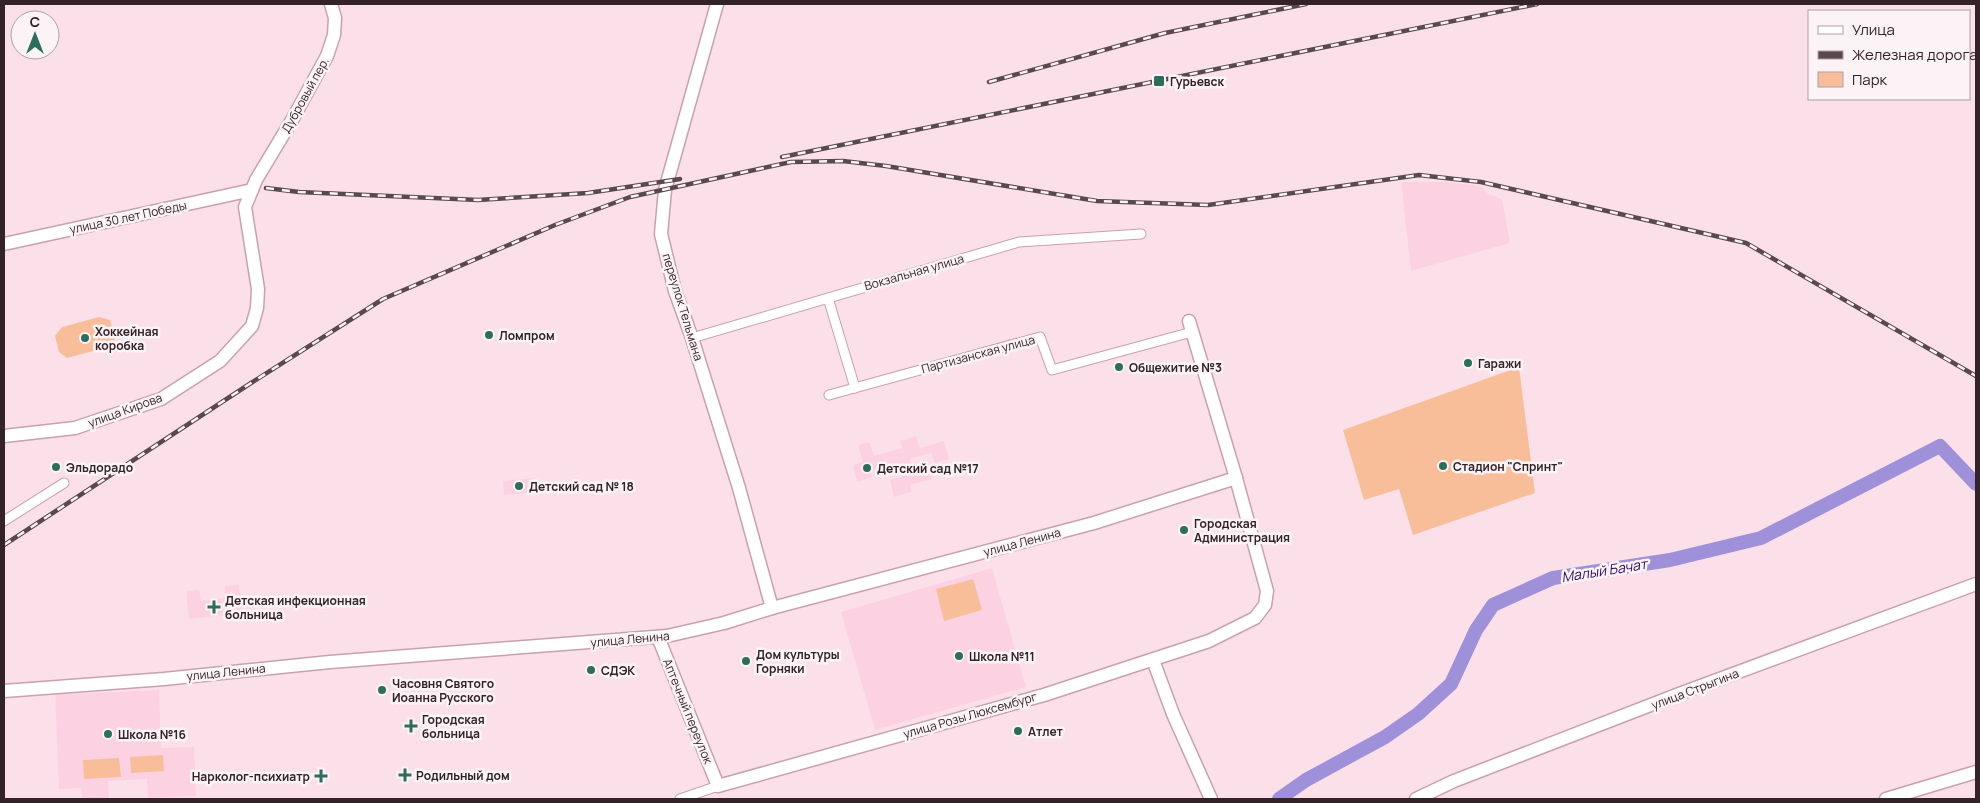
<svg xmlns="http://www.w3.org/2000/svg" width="1980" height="803" font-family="Manrope,sans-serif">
	<rect width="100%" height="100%" fill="#fbe0ea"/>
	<g fill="#fcd2e2">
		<path d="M1401,182H1445L1481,186L1488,194L1502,199L1510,243L1411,271Z"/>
		<path d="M916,436L920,448L944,441L949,459L935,463L931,453L910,459L913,470L928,465L932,479L910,485L912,492L894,497L890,480L901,477L897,463L870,471L872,477L857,482L853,465L863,462L858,445L869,442L874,456L902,448L900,441Z"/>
		<path d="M534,478L535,492L504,495L503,481Z"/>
		<path d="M992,568L1026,687L875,730L841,612Z"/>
		<path d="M239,585L242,613L189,619L186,591L199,590L201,601L225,598V586Z"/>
		<path d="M159,690L161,748L194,747L196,796L148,798L147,779L108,781L109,799H82L81,788L59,789L55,695Z"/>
	</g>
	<g fill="#f8be9a">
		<path d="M99,317L110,320L115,339L108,347L67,358L59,352L55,336L62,327Z"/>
		<path d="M1519,367L1535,493L1413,535L1399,489L1364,500L1343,430Z"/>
		<path d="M973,579L982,610L944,621L936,589Z"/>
		<path d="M163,755L164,771L131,773L130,757Z"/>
		<path d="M119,758L121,777L84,779L83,760Z"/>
	</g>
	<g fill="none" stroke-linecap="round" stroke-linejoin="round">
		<path stroke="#9f90da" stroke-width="14" d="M1279,799L1306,780L1385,737L1418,714L1451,684L1476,630L1493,605L1553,578L1670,560L1761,538L1940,446L1976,484"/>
		<defs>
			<g id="street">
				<path d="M828,298L855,388"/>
				<path d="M692,338L1019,242L1141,234"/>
				<path d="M829,395L1040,337L1052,370L1192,332"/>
				<path d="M4,521L64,483"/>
				<path d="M680,799L718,786"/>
			</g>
			<g id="secondary">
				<path d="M717,4L665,190L661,234L675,291L692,338L739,488L772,608"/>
				<path d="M4,244L252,190"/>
				<path d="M4,436L75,428L161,399L220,361L252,326L257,308L258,289L245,207L256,180L292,120L327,56L334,35L335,18L331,4"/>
				<path d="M658,637L718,786L1044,695L1209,641L1255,618L1265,605L1267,591L1236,478L1189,321"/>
				<path d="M1153,660L1173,714L1211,799"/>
				<path d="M4,691L164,679L330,662L667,636L724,623L772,608L1094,523L1236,478"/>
				<path d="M1416,799L1454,781L1679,694L1976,584"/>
				<path d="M1886,799L1976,772"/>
			</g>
		</defs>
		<use href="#street" stroke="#c9a0b0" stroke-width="11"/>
		<use href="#secondary" stroke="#c9a0b0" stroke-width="15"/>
		<use href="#street" stroke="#fff" stroke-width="9"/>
		<use href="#secondary" stroke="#fff" stroke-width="12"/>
		<defs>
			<g id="rail">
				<path d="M989,82L1165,33L1306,4"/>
				<path d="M782,157L1537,4"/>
				<path d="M266,188L299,192L478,200L588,193L680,179"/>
				<path d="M4,545L251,383L383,299L555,225L630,197L791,162L843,161L886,166L1097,201L1208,205L1419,175L1481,182L1746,243L1976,376"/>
			</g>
		</defs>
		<use href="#rail" stroke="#5b484f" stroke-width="4.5"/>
		<use href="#rail" stroke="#fcf3f6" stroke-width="2.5" stroke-dasharray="8" stroke-linecap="butt"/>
	</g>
	<g fill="#2d6d5c" stroke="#fcf3f6" stroke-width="2">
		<rect x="1153" y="75" width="12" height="12" rx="2.5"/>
		<circle cx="489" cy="335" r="5"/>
		<circle cx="85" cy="338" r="5"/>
		<circle cx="1468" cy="363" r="5"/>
		<circle cx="1119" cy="367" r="5"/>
		<circle cx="1443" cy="466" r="5"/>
		<circle cx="56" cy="467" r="5"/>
		<circle cx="867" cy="468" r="5"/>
		<circle cx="519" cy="486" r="5"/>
		<circle cx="1184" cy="530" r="5"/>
		<path d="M211.5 599.5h5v5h5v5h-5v5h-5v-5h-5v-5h5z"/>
		<circle cx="959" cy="656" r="5"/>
		<circle cx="746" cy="661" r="5"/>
		<circle cx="591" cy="670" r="5"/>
		<circle cx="382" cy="690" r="5"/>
		<path d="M408.5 718.5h5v5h5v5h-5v5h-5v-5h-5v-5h5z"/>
		<circle cx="1018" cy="731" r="5"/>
		<circle cx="108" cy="734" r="5"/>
		<path d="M402.5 767.5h5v5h5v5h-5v5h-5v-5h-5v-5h5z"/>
		<path d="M318.5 768.5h5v5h5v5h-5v5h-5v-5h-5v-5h5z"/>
	</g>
	<g text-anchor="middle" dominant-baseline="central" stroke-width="5" stroke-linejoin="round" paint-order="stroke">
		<g font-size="12" font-weight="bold" fill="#332329" stroke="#fcf3f6" text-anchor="start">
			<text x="1170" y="81">Гурьевск</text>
			<text x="95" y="331">Хоккейная<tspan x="95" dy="14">коробка</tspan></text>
			<text x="499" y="335">Ломпром</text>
			<text x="1478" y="363">Гаражи</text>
			<text x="1129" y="367">Общежитие №3</text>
			<text x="1453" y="466">Стадион "Спринт"</text>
			<text x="66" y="467">Эльдорадо</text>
			<text x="877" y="468">Детский сад №17</text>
			<text x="529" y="486">Детский сад № 18</text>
			<text x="1194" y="523">Городская<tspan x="1194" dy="14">Администрация</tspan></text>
			<text x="225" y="600">Детская инфекционная<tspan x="225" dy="14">больница</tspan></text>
			<text x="756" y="654">Дом культуры<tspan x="756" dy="14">Горняки</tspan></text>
			<text x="969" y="656">Школа №11</text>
			<text x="601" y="670">СДЭК</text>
			<text x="392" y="683">Часовня Святого<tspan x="392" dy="14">Иоанна Русского</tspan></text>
			<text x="422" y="719">Городская<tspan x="422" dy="14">больница</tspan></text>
			<text x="1028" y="731">Атлет</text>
			<text x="118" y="734">Школа №16</text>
			<text x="416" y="775">Родильный дом</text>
			<text x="310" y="776" text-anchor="end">Нарколог-психиатр</text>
		</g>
		<g font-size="12" fill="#332329" stroke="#fcf3f6">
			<text transform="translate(305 95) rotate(-61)">Дубровый пер.</text>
			<text transform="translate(128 217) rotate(-12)">улица 30 лет Победы</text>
			<text transform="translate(914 272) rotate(-16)">Вокзальная улица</text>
			<text transform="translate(683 307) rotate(73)">переулок Тельмана</text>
			<text transform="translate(978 354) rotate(-15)">Партизанская улица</text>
			<text transform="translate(125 410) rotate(-20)">улица Кирова</text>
			<text transform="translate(1022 542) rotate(-15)">улица Ленина</text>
			<text transform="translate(630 639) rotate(-5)">улица Ленина</text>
			<text transform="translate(226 672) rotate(-6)">улица Ленина</text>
			<text transform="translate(1695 689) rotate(-21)">улица Стрыгина</text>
			<text transform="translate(688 711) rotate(68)">Аптечный переулок</text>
			<text transform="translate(970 715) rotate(-16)">улица Розы Люксембург</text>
		</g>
		<g font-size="14" font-style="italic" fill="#300d66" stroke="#fcf3f6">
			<text transform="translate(1604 570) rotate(-9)">Малый Бачат</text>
		</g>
	</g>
	<rect width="1980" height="803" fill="none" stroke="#332329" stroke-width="10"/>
	<rect x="1808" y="10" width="162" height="90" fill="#fcf3f6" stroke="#aca0a4"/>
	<rect x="1818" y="26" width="25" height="8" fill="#ffffff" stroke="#aca0a4"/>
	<text x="1852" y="35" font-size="15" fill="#332329">Улица</text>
	<rect x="1818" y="51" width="25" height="8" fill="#5b484f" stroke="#aca0a4"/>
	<text x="1852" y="60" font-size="15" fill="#332329">Железная дорога</text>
	<rect x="1818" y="72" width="25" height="15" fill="#f8be9a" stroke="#aca0a4"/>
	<text x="1852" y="85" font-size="15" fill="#332329">Парк</text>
	<g transform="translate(35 35)"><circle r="24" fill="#fcf3f6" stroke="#aca0a4"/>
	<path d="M0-4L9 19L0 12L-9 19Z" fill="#2d6d5c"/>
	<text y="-8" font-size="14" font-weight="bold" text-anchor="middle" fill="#332329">С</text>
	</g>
</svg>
